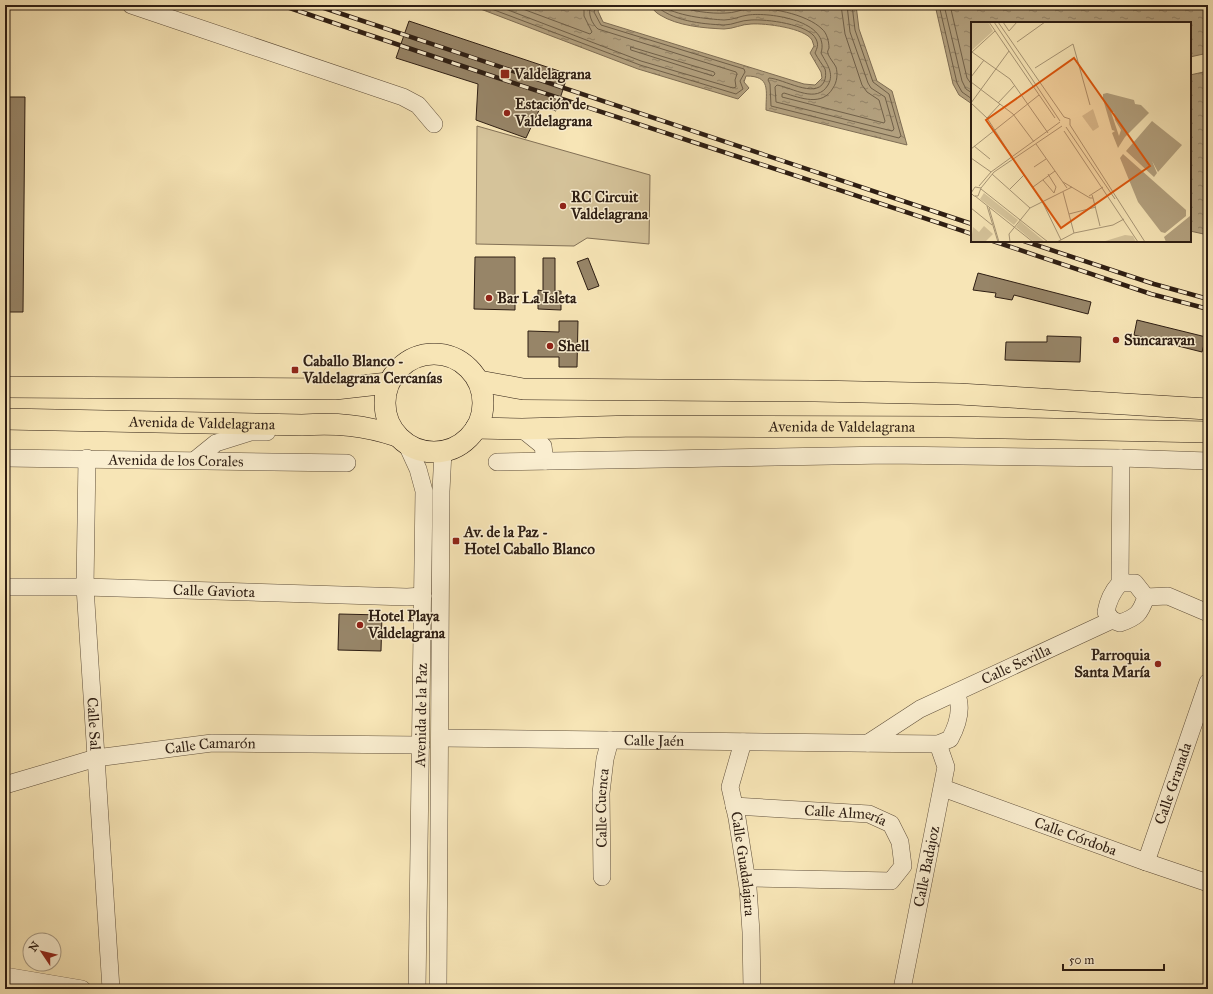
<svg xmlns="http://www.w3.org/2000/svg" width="1213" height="994" font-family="'IM FELL Great Primer',serif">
	<defs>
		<pattern id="water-ripples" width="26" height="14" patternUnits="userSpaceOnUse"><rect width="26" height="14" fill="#b3a17f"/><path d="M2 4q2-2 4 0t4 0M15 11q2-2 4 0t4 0" fill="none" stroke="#928367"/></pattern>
	</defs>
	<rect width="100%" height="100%" fill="#f7e5b6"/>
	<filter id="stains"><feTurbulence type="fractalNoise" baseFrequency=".005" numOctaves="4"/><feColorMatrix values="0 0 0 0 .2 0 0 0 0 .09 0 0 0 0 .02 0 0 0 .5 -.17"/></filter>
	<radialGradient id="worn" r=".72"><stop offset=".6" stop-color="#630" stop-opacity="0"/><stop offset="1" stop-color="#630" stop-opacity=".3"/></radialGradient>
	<path fill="#d5c39a" stroke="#827056" d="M477,126L650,175L649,244L587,238L574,246L476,244Z"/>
	<g fill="url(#water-ripples)" stroke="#7e6d54">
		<path d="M470,5H601L598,11L603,22L804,84L815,85L822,78L821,72L810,53L814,46C813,44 813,42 812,40C805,28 765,23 751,24C742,24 733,29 724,29C703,28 678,26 660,15C656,13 652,8 649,5H856L859,29L877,81L892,91L907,145L766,110C766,90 771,76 746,76L744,82L749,88L738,99L638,69Z"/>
		<path d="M935,5H1208V53L1190,57V23H972V104L959,95L953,84Z"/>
		<path d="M1208,71V235L1190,231V75Z"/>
	</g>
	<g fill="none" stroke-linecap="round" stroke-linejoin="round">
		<g stroke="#706049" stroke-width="1">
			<path d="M481,5L640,65L736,94L743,89L740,81L745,72L744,69L601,25L594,12L597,5"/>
			<path d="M495,5L641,61L733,88L736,87L735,80L737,74L736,72L598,29C592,24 587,13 591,5"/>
			<path d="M512,5L590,34L592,32L584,16V5"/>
			<path d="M655,5C672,21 701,24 724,25C733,25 741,20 751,20C766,19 809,24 816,39C819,45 817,48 815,53C818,59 822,64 825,69C826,73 826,78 824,82C815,99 784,79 769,78L768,80L770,84L771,106L899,138L901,136L889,94L873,82L855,30L852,5"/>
			<path d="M662,5C674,16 708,19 724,20C733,20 740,16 748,15C770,12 831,21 821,53C826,63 835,73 828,85C817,104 793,88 777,85L775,87L776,102L892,131L894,129L885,97L871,88L868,83L850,32L847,5"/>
			<path d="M675,5C690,11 710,14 726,13C734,13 740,10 747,9C767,6 807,14 822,29C827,33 829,42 829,48C828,51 827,51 828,54C830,59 834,63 836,67C838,74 837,82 833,88C822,107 801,98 784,93L782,94V97L884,123L885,121L879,100L867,92L862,85L845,34L841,5"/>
			<path d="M939,5L957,83L962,92L972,99"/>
			<path d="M944,5L962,81L966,89L972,93"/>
			<path d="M950,5L967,78L972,85"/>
			<path d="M631,47L714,72L715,74L713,76L631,50Z"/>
		</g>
	</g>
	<g fill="#978568" stroke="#2e1e13">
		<path d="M409,21L568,74L556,111L541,106L526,138L476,120L478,84L396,58Z"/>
		<path d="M5,97H25L23,312H5Z"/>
		<path d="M475,257H515V310L474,309Z"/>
		<path d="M543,258H555V291H561V310L538,309V290L543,291Z"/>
		<path d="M588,258L599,286L588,290L577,262Z"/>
		<path d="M978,273L1091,302L1088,314L1014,295L1012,300L995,297L996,293L973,290Z"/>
		<path d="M1137,320L1206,337L1202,352L1134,335Z"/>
		<path d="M559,321H578L577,367H559V357H528V331L559,332Z"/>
		<path d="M1047,336L1081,337L1080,362L1005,360L1006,342H1047Z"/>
		<path d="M339,614L382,615L381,651L338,650Z"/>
	</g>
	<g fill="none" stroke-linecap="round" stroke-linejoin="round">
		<defs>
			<g id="minor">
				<path d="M131,5L403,97L418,105L434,124"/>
				<path d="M522,429L543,446L545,461"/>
				<path d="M407,445L418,469L424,491L417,989"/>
				<path id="s1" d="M5,458L347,463"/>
				<path id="s2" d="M87,458L85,587L111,989"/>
				<path d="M195,460L216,443L251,432H267"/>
				<path d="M497,462L888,455L1121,458L1208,461"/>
				<path d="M1120,583H1135L1146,597C1140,614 1137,617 1120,623L1112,620L1106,612C1108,600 1112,592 1120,583L1121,458"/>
				<path id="s3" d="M5,587H85L407,597L423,596"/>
				<path d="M1146,597L1168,596L1208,613"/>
				<path id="s4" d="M440,738L938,744L950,739C957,726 963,708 956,693"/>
				<path id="s5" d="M743,742L730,787L737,818L748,888L751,932L752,989"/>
				<path id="s6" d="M868,743L920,709L1112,620"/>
				<path id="s7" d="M5,785L96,758L212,743L421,745"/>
				<path id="s8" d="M943,788L1146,862L1208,883"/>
				<path id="s9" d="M734,806L869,814L891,824L900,842L903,866L891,881L747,878"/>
				<path id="s10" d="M1146,862L1208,682"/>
				<path id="s11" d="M602,877L601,793L605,759L610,740"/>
				<path d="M5,976L82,989"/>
				<path d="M438,989L441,491L443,451"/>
				<path id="s12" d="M902,989L946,767L938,744"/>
			</g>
			<g id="major">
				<circle cx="434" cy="403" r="49"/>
				<path d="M479,381L523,389L815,391L959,394L1208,409"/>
				<path d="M5,387L335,389L388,383"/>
				<path id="s13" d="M5,419L302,425C338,423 363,425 397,436"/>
				<path id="s14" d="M476,428L522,429L635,426L949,427L1208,432"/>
			</g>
		</defs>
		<use href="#minor" stroke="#60503c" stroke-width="18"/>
		<use href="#major" stroke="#2e1e13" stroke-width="22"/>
		<use href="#minor" stroke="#faeed0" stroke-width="17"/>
		<use href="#major" stroke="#f7e5b6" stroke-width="21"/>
		<defs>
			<g id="rail">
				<path d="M281,5C511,84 742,157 972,234"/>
				<path d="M315,5L972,224"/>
				<path d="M993,241L1151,294L1208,309"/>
				<path d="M1024,241L1154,284L1208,299"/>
			</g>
		</defs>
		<use href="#rail" stroke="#2e1e13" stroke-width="4.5"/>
		<use href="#rail" stroke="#faeed0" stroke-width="3" stroke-dasharray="9" stroke-linecap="butt"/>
	</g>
	<g fill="#8f2418" stroke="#faeed0" stroke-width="1.5">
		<rect x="500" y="69" width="10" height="10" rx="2"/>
		<circle cx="507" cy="113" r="4"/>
		<circle cx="563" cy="206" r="4"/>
		<circle cx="489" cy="298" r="4"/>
		<circle cx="1116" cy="340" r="4"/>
		<circle cx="550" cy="346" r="4"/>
		<rect x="291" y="366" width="8" height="8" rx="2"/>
		<rect x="452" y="537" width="8" height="8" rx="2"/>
		<circle cx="360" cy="625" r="4"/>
		<circle cx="1158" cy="664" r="4"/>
	</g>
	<g text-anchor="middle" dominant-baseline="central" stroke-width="3" stroke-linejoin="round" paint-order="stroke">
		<g font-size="15" font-weight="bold" fill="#2e1e13" stroke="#faeed0" text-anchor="start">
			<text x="514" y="74">Valdelagrana</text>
			<text x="515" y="104">Estación de<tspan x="515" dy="17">Valdelagrana</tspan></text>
			<text x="571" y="197">RC Circuit<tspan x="571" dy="17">Valdelagrana</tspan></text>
			<text x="497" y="298">Bar La Isleta</text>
			<text x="1124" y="340">Suncaravan</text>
			<text x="558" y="346">Shell</text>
			<text x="303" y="361">Caballo Blanco -<tspan x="303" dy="17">Valdelagrana Cercanías</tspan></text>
			<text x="464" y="532">Av. de la Paz -<tspan x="464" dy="17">Hotel Caballo Blanco</tspan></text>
			<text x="368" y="616">Hotel Playa<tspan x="368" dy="17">Valdelagrana</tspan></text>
			<text x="1150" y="655" text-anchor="end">Parroquia<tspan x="1150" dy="17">Santa María</tspan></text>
		</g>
		<g font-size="15" fill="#2e1e13" stroke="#faeed0">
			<text stroke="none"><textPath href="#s13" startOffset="197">Avenida de Valdelagrana</textPath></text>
			<text stroke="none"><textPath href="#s14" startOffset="366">Avenida de Valdelagrana</textPath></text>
			<text stroke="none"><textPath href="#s1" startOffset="171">Avenida de los Corales</textPath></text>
			<text stroke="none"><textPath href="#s3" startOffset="209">Calle Gaviota</textPath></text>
			<text stroke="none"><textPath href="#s6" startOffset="168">Calle Sevilla</textPath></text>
			<text transform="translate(421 715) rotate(-89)">Avenida de la Paz</text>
			<text stroke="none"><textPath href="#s2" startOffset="266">Calle Sal</textPath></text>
			<text stroke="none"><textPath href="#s4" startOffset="214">Calle Jaén</textPath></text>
			<text stroke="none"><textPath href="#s7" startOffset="210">Calle Camarón</textPath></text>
			<text stroke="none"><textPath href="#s10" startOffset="83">Calle Granada</textPath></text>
			<text stroke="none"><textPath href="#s11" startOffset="69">Calle Cuenca</textPath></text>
			<text stroke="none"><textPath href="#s9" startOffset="112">Calle Almería</textPath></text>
			<text stroke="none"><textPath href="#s8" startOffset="141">Calle Córdoba</textPath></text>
			<text stroke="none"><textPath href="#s5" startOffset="125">Calle Guadalajara</textPath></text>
			<text stroke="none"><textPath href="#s12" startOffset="125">Calle Badajoz</textPath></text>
		</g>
	</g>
	<g transform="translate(971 22)">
		<rect width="220" height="220" fill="#f7e5b6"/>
		<path d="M13,171L47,198L43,203L9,177ZM49,199L74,220H63L45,205ZM13,204L22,212L14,220H0L2,205L8,210Z" fill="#d5c39a"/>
		<path d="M0,0H17L22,9L0,29ZM154,213L162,214L165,220H131Z" fill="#d5c39a"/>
		<path d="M122,87L128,105L122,109L111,94Z" fill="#d5c39a"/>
		<path d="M136,71L163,78L164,82L170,83L178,91L154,115L147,126L141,111L144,109L141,108L132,77V72ZM140,90H143L144,98L150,108L148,114ZM181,99L211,123L187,150L181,139L186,151L183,155L155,129ZM152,132L215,188V194L194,211L190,210L167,180L149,136ZM219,194L220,220H195L193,215Z" fill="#b3a17f" fill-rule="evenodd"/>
		<path fill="none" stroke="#a79575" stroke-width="1" d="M18,0L84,96M23,0L89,99M27,0L93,95M32,0L38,9L46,0M46,20L74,0M1,30L39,57L77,111M0,31L24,9M64,46L102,22L119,83M0,55L13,38M0,60L42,92L63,120M0,81L16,96L41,135M0,81L38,29M27,81L44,63M93,95L99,97V103M16,96L29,82M99,103L174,220M95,105L144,177M93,109L167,220M65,122L96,166M3,124L19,137M0,127L68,73M0,136L20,150M42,137L71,179L90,218M63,145L75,137M21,152L59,186M72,158L83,171L85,165L77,152M92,160L119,176H122L121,173M8,164L20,150L89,100M62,165L84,149M10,166L23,150L91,104M10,167L77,220M39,167L53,153M92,170L103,211M0,171L3,174H7L10,166L4,165L0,171M4,174L62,220M118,174L132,165M122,176L129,204M16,184L27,220M0,186L21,203M18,186L28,220M98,192L125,185M39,220L38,212L59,186L101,165M86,220L103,211L142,203L153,197"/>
		<path fill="#df560c" fill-opacity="0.15" stroke="#df560c" stroke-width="2" d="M103,36L179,144L90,206L15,98Z"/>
		<rect width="220" height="220" fill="none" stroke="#2e1e13" stroke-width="2"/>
	</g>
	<rect width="1213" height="994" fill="none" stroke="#f7e5b6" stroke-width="20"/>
	<rect x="6" y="6" width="1201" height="982" fill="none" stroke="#2e1e13" stroke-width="2"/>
	<rect x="10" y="10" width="1193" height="974" fill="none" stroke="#2e1e13"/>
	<g transform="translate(42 952) rotate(305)"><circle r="19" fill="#faeed0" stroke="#a89b84"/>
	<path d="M0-3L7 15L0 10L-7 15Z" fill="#8f2418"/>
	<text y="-6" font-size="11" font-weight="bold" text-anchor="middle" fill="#2e1e13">N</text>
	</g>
	<path d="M1063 964v6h101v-6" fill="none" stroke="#2e1e13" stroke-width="2"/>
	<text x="1069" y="964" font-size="12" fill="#2e1e13" stroke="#faeed0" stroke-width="3" paint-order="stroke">50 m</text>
	<rect width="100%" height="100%" filter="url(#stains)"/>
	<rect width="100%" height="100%" fill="url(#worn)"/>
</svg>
